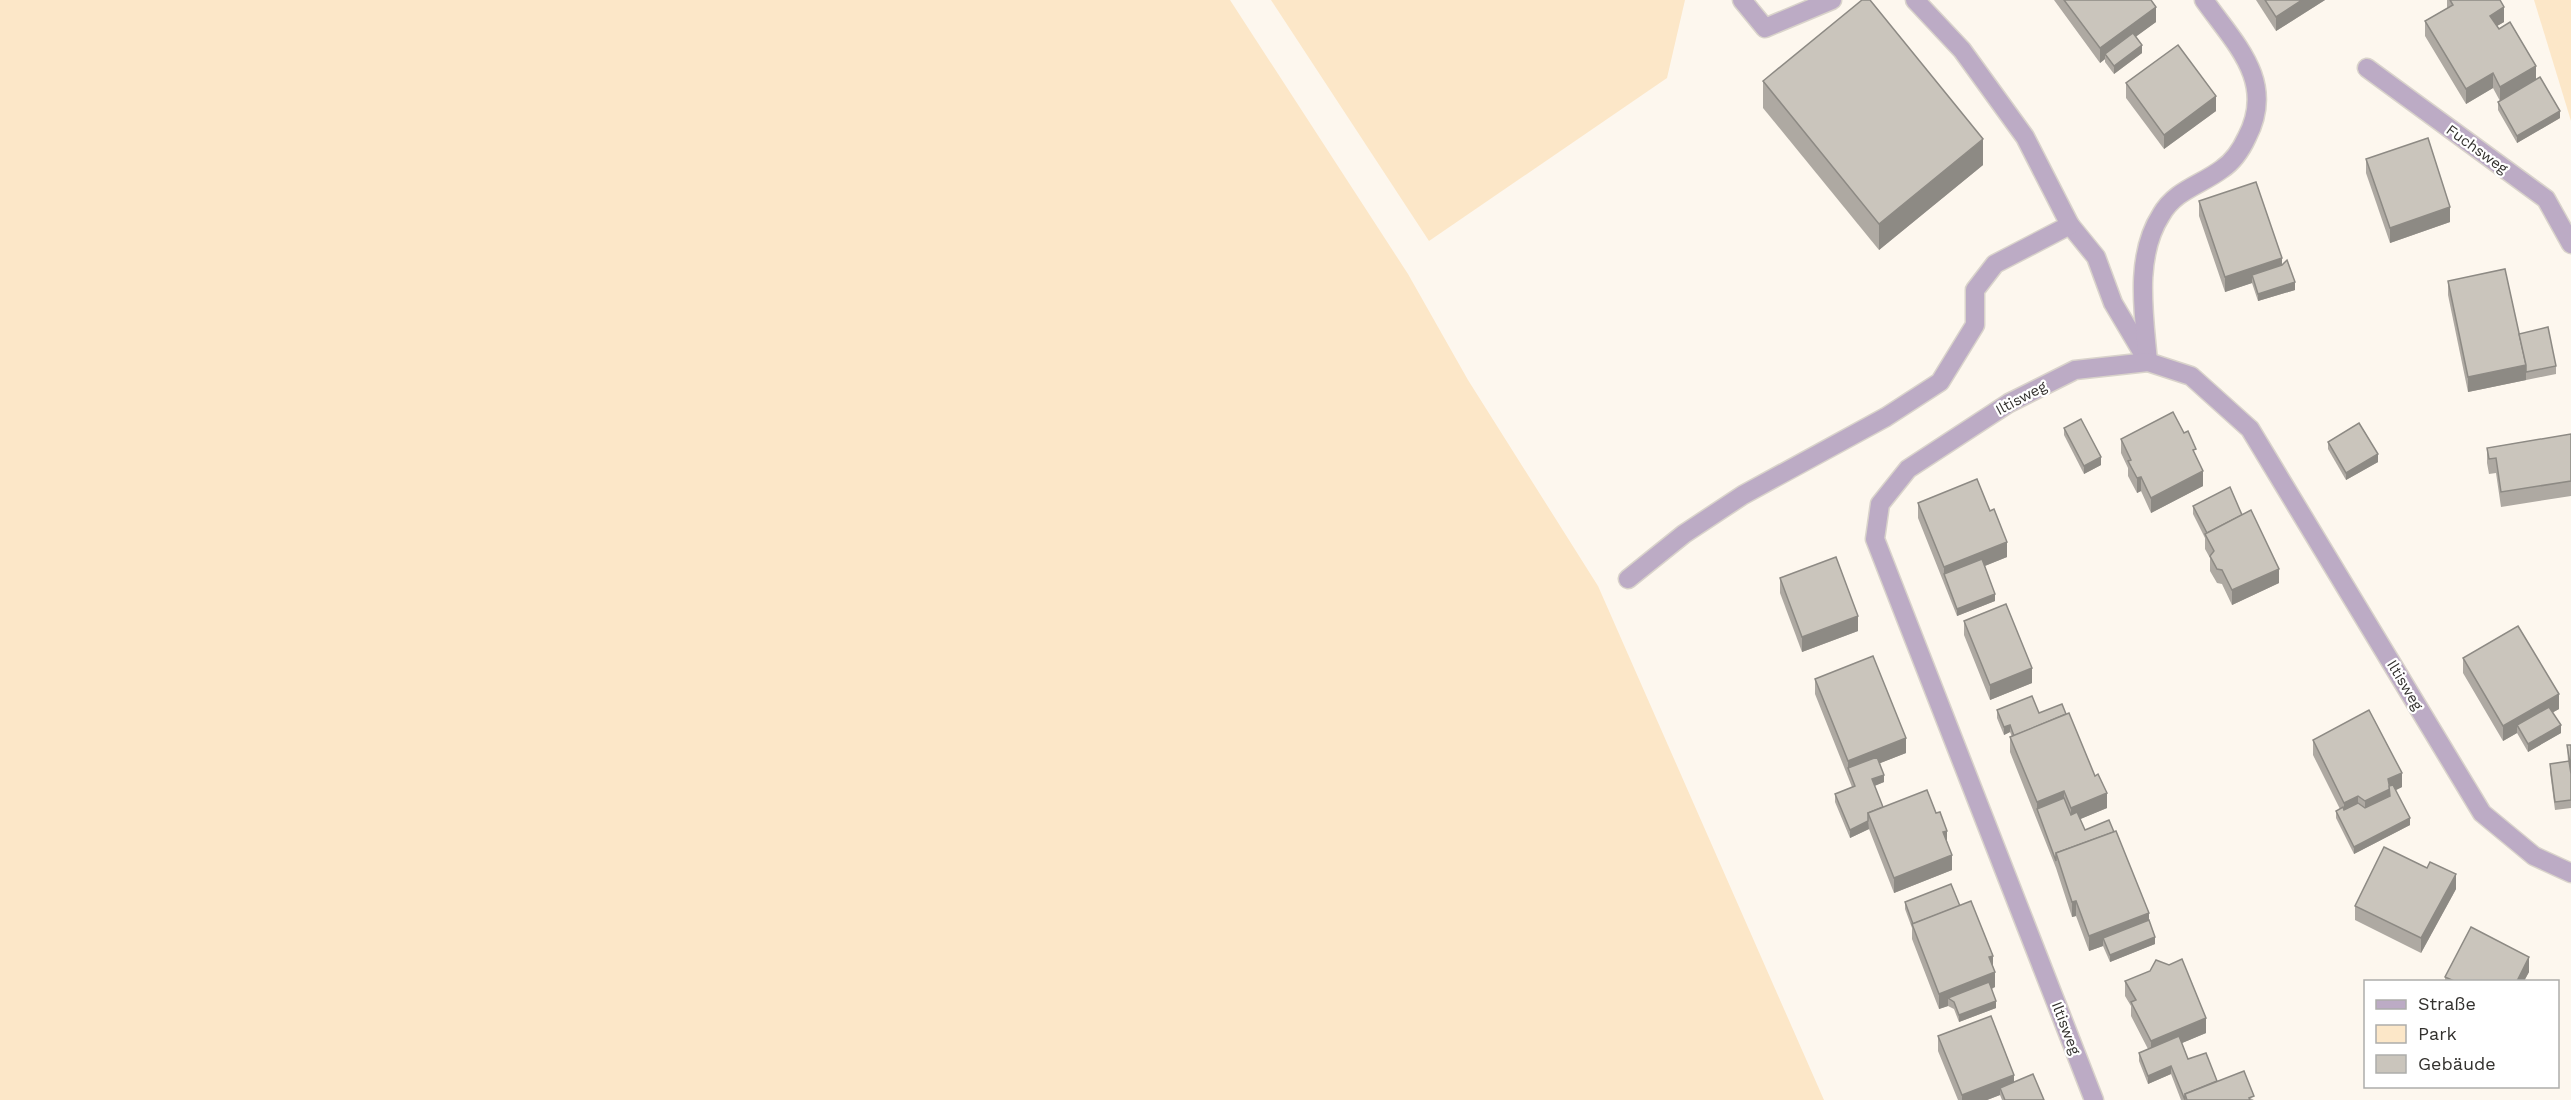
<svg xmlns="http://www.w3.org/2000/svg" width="2571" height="1100" font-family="'Work Sans',sans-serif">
	<rect width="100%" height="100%" fill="#fdf7ee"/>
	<g fill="#fce7c8">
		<path d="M0,0H1230L1408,274L1468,380L1598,586L1824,1100H0Z"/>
		<path d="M1271,0H1685L1667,78L1429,241Z"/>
		<path d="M2534,0H2571V121Z"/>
	</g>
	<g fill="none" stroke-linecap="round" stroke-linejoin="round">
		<defs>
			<g id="lane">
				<path d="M1742,0L1765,28L1832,0"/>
				<path d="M2070,225L2096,257L2113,303L2148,362"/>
				<path d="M1628,579L1684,534L1743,495L1886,417L1940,382L1975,325V290L1995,264L2070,225L2025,137L1962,50L1915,0"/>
			</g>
			<g id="street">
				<path d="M2367,68L2546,199L2571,244"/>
				<path d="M2148,362C2144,315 2134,257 2161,215C2175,190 2201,185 2222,169C2234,161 2241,150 2247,137C2276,81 2235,44 2204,0"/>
				<path d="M2094,1100L1875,539L1880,504L1908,469L2009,403L2075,370L2148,362L2191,376L2250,429L2482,813L2534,856L2571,873"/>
			</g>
		</defs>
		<use href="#lane" stroke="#d9d3cb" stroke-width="21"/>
		<use href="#street" stroke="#d9d3cb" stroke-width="21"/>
		<use href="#lane" stroke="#bcabc5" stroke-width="18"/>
		<use href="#street" stroke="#bcabc5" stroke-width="18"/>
	</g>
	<g fill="#aea9a2">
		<path d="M2054,0H2151L2156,22L2136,36L2142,53L2114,74L2105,62V59L2100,63Z"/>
		<path d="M2256,0H2325L2276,31Z"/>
		<path d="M2447,0H2500L2504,22L2497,26L2536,79L2560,118L2517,143L2498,110V102L2500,101L2493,88L2466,104L2425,36V21L2447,8Z"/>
		<path d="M1763,81L1983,165L1879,250L1763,108Z"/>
		<path d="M2126,83L2216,111L2164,149L2126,98Z"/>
		<path d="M2366,159L2450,222L2390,243L2366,173Z"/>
		<path d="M2199,201L2282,265L2295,290L2258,301L2252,283L2225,292L2199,216Z"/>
		<path d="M2448,281L2519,334L2556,366V374L2468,392L2448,295Z"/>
		<path d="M2064,428L2101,465L2084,474L2064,435Z"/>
		<path d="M2571,434V496L2501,507L2496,473L2489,474L2487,463V448Z"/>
		<path d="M2121,439L2196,457L2203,486L2151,513L2141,491L2137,493L2128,476V468L2121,453Z"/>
		<path d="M2328,442L2378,462L2346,480L2328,449Z"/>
		<path d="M1918,503L2007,557L1985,566L1995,601L1957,616L1918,518Z"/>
		<path d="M2193,506L2242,515L2279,583L2232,605L2222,584L2217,583L2210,571V558L2205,549V538L2193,514Z"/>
		<path d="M1780,578L1858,631L1802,652L1780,593Z"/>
		<path d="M1964,621L2032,683L1990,700L1964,635Z"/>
		<path d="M2463,658L2559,709L2553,712L2561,733L2528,752L2517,733L2503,741L2463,673Z"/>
		<path d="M1815,679L1906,753L1880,763L1884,782L1874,786L1883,807L1947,841L1952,870L1894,893L1869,829L1850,838L1835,802V794L1852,787L1815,694Z"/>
		<path d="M1997,710L2039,713L2107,808L2080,819L2085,830L2149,920L2155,944L2110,962L2103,946L2089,951L2076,916L2072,917L2056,868L2010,752V737H2012L2010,732L2004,735L1997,718Z"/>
		<path d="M2313,740L2402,787L2396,790L2410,825L2354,854L2336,818V811L2340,809L2313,755Z"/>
		<path d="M2567,745H2571V808L2555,810L2550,772V764L2568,762Z"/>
		<path d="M2456,889L2421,953L2355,920V906Z"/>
		<path d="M1905,902L1960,906L1993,966L1995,987L1992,989L1996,1008L1959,1022L1954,1009L1948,1006L1939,1009L1912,939V928L1905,909Z"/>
		<path d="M2529,972L2524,981H2445V977Z"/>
		<path d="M2125,981L2206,1033L2182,1043L2188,1059L2217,1081L2254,1100H2181L2171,1074L2148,1084L2139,1061V1053L2148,1049L2131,1016V1006L2125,996Z"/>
		<path d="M1938,1036L2014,1082L2044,1100H2002L2000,1095L1987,1100H1958L1938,1051Z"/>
	</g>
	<g fill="#8d8a84">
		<path d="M2302,0H2325L2276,31V17Z"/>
		<path d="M2156,7V22L2107,58L2105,54V59L2100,63V48Z"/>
		<path d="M2504,7V22L2490,30V16Z"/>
		<path d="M2142,45V53L2114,74V66Z"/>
		<path d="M2536,66V81L2500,102V87Z"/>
		<path d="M2493,73V88L2466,104V89Z"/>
		<path d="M2216,96V111L2164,149V135Z"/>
		<path d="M2560,111V118L2517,143V136Z"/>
		<path d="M1983,139V165L1879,250V224Z"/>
		<path d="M2450,207V222L2390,243V228Z"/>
		<path d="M2282,258V273L2252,275V283L2225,292V277Z"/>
		<path d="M2295,282V290L2258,301V294Z"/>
		<path d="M2526,365V380L2468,392V377Z"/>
		<path d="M2378,454V462L2346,480V473Z"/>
		<path d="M2101,457V465L2084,474V466Z"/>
		<path d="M2203,471V486L2151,513V498Z"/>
		<path d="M2141,477V491L2137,493V478Z"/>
		<path d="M2007,542V557L1947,581L1944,574V582V567Z"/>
		<path d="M2279,569V583L2232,605V590Z"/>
		<path d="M1995,594V601L1957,616V609Z"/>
		<path d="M1858,616V631L1802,652V637Z"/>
		<path d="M2032,668V683L1990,700V685Z"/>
		<path d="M2559,694V709L2520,731L2517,725V733L2503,741V726Z"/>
		<path d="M2010,725V732L2004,735V727Z"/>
		<path d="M2561,725V733L2528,752V744Z"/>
		<path d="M1906,738V753L1850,775L1848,768V761Z"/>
		<path d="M2402,773V787L2390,793V803L2365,816V801L2388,779Z"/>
		<path d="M1884,775V782L1872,787V779Z"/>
		<path d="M2064,791V806L2037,809V802Z"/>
		<path d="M2107,793V808L2071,823V808Z"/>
		<path d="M2358,796V811L2344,818V803Z"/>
		<path d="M2410,818V825L2354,854V847Z"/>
		<path d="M1868,821L1869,829L1850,838V830Z"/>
		<path d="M1947,831V845L1943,832Z"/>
		<path d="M1952,855V870L1894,893V878Z"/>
		<path d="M2456,874V889L2421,953V938Z"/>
		<path d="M2076,901V916L2072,917V902Z"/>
		<path d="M2149,913V928L2103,938V946L2089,951V936Z"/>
		<path d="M2155,937V944L2110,962V955Z"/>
		<path d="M1993,956V971L1989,957Z"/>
		<path d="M2529,957V972L2524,981H2517Z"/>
		<path d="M1995,972V987L1954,1003V1002L1948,998V1006L1939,1009V994Z"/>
		<path d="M1996,1001V1008L1959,1022V1015Z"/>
		<path d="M2206,1018V1033L2151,1056V1041Z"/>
		<path d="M2171,1066V1074L2148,1084V1076Z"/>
		<path d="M2014,1075V1090L2000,1088V1095L1987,1100H1962V1095Z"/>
	</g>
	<g fill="#cac5bc" stroke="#8d8a84" stroke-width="1.5">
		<path d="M1862,0H1870L1983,139L1879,224L1763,81Z"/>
		<path d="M2064,0H2151L2156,7L2100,48Z"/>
		<path d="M2265,0H2302L2276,17Z"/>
		<path d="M2450,0H2500L2504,7L2490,16L2499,29L2510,22L2536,66L2500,87L2493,73L2466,89L2425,21L2453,5Z"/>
		<path d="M2133,33L2142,45L2114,66L2105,54Z"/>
		<path d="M2178,45L2216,96L2164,135L2126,83Z"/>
		<path d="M2540,77L2560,111L2517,136L2498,102Z"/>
		<path d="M2428,138L2450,207L2390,228L2366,159Z"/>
		<path d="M2256,182L2282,258L2225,277L2199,201Z"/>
		<path d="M2287,260L2295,282L2258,294L2252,275L2282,265Z"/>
		<path d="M2505,269L2526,365L2468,377L2448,281Z"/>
		<path d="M2548,327L2556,366L2526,372V365L2519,334Z"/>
		<path d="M2173,412L2184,433L2188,431L2196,449L2193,450L2203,471L2151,498L2141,477L2137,478L2128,461L2131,460L2121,439Z"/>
		<path d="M2081,419L2101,457L2084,466L2064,428Z"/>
		<path d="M2359,423L2378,454L2346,473L2328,442Z"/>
		<path d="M2571,434V481L2501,492L2496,458L2489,459L2487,448Z"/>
		<path d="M1977,479L1990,511L1994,509L2007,542L1944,567L1918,503Z"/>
		<path d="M2230,487L2242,515L2207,533L2193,506Z"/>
		<path d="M2251,510L2279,569L2232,590L2222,570L2217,569L2210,556L2214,551L2205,534Z"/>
		<path d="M1836,557L1858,616L1802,637L1780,578Z"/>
		<path d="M1982,559L1995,594L1957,609L1944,574Z"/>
		<path d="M2006,604L2032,668L1990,685L1964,621Z"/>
		<path d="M2518,626L2559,694L2503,726L2463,658Z"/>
		<path d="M1873,656L1906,738L1848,761L1815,679Z"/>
		<path d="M2032,696L2039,713L2062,704L2066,714L2014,736L2010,725L2004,727L1997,710Z"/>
		<path d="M2549,707L2561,725L2528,744L2517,725Z"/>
		<path d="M2369,710L2402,773L2388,779L2390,789L2365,801L2358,796L2344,803L2313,740Z"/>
		<path d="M2069,713L2095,776L2098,774L2107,793L2071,808L2064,791L2037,802L2010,737Z"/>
		<path d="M2567,745H2571V769Z"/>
		<path d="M1877,757L1884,775L1872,779L1883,807L1868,813V821L1850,830L1835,794L1855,786L1848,768Z"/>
		<path d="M2569,761L2571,774V800L2555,802L2550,764Z"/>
		<path d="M2393,785L2410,818L2354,847L2336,811L2343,807L2344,810L2358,803L2365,808L2390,796L2389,786Z"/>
		<path d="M1927,790L1936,813L1940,812L1947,831L1943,832L1952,855L1894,878L1868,813Z"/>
		<path d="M2064,798L2071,815L2077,812L2085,830L2109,820L2114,832L2056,853V861L2037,809Z"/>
		<path d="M2116,831L2149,913L2089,936L2076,901L2072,902L2056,853Z"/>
		<path d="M2384,847L2427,868L2430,862L2456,874L2421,938L2355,906Z"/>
		<path d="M1951,884L1960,906L1913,924L1905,902Z"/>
		<path d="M1971,901L1993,956L1989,957L1995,972L1939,994L1912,924Z"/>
		<path d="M2149,920L2155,937L2110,955L2103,938Z"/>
		<path d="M2471,927L2529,957L2517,981H2454L2445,977Z"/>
		<path d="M2182,959L2206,1018L2151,1041L2131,1002L2136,1000L2125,981L2150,971L2156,960L2169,965Z"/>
		<path d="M1989,982L1996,1001L1959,1015L1954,1002L1948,998Z"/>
		<path d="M1991,1016L2014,1075L1962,1095L1938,1036Z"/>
		<path d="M2179,1036L2188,1059L2206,1053L2217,1081L2185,1094V1100L2171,1066L2148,1076L2139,1053Z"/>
		<path d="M2244,1071L2254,1096L2249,1098L2250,1100H2187L2185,1094Z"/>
		<path d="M2033,1074L2044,1100H2005L2000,1088Z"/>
	</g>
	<g text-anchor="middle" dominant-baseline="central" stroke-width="4.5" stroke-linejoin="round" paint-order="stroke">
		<g font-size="15" fill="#33312e" stroke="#fff">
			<text transform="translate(2477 149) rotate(36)">Fuchsweg</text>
			<text transform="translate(2021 398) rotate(-28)">Iltisweg</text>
			<text transform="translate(2405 685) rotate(59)">Iltisweg</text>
			<text transform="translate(2066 1028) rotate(69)">Iltisweg</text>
		</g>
	</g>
	<rect x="2364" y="980" width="195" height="108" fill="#ffffff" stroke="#adadab" stroke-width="1.5"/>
	<rect x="2376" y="1000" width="30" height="9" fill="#bcabc5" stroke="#adadab" stroke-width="1.5"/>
	<text x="2418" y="1010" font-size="18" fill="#33312e">Straße</text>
	<rect x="2376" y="1025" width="30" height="18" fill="#fce7c8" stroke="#adadab" stroke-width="1.5"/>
	<text x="2418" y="1040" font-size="18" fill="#33312e">Park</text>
	<rect x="2376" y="1055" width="30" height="18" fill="#cac5bc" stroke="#adadab" stroke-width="1.5"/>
	<text x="2418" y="1070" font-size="18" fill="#33312e">Gebäude</text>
</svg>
